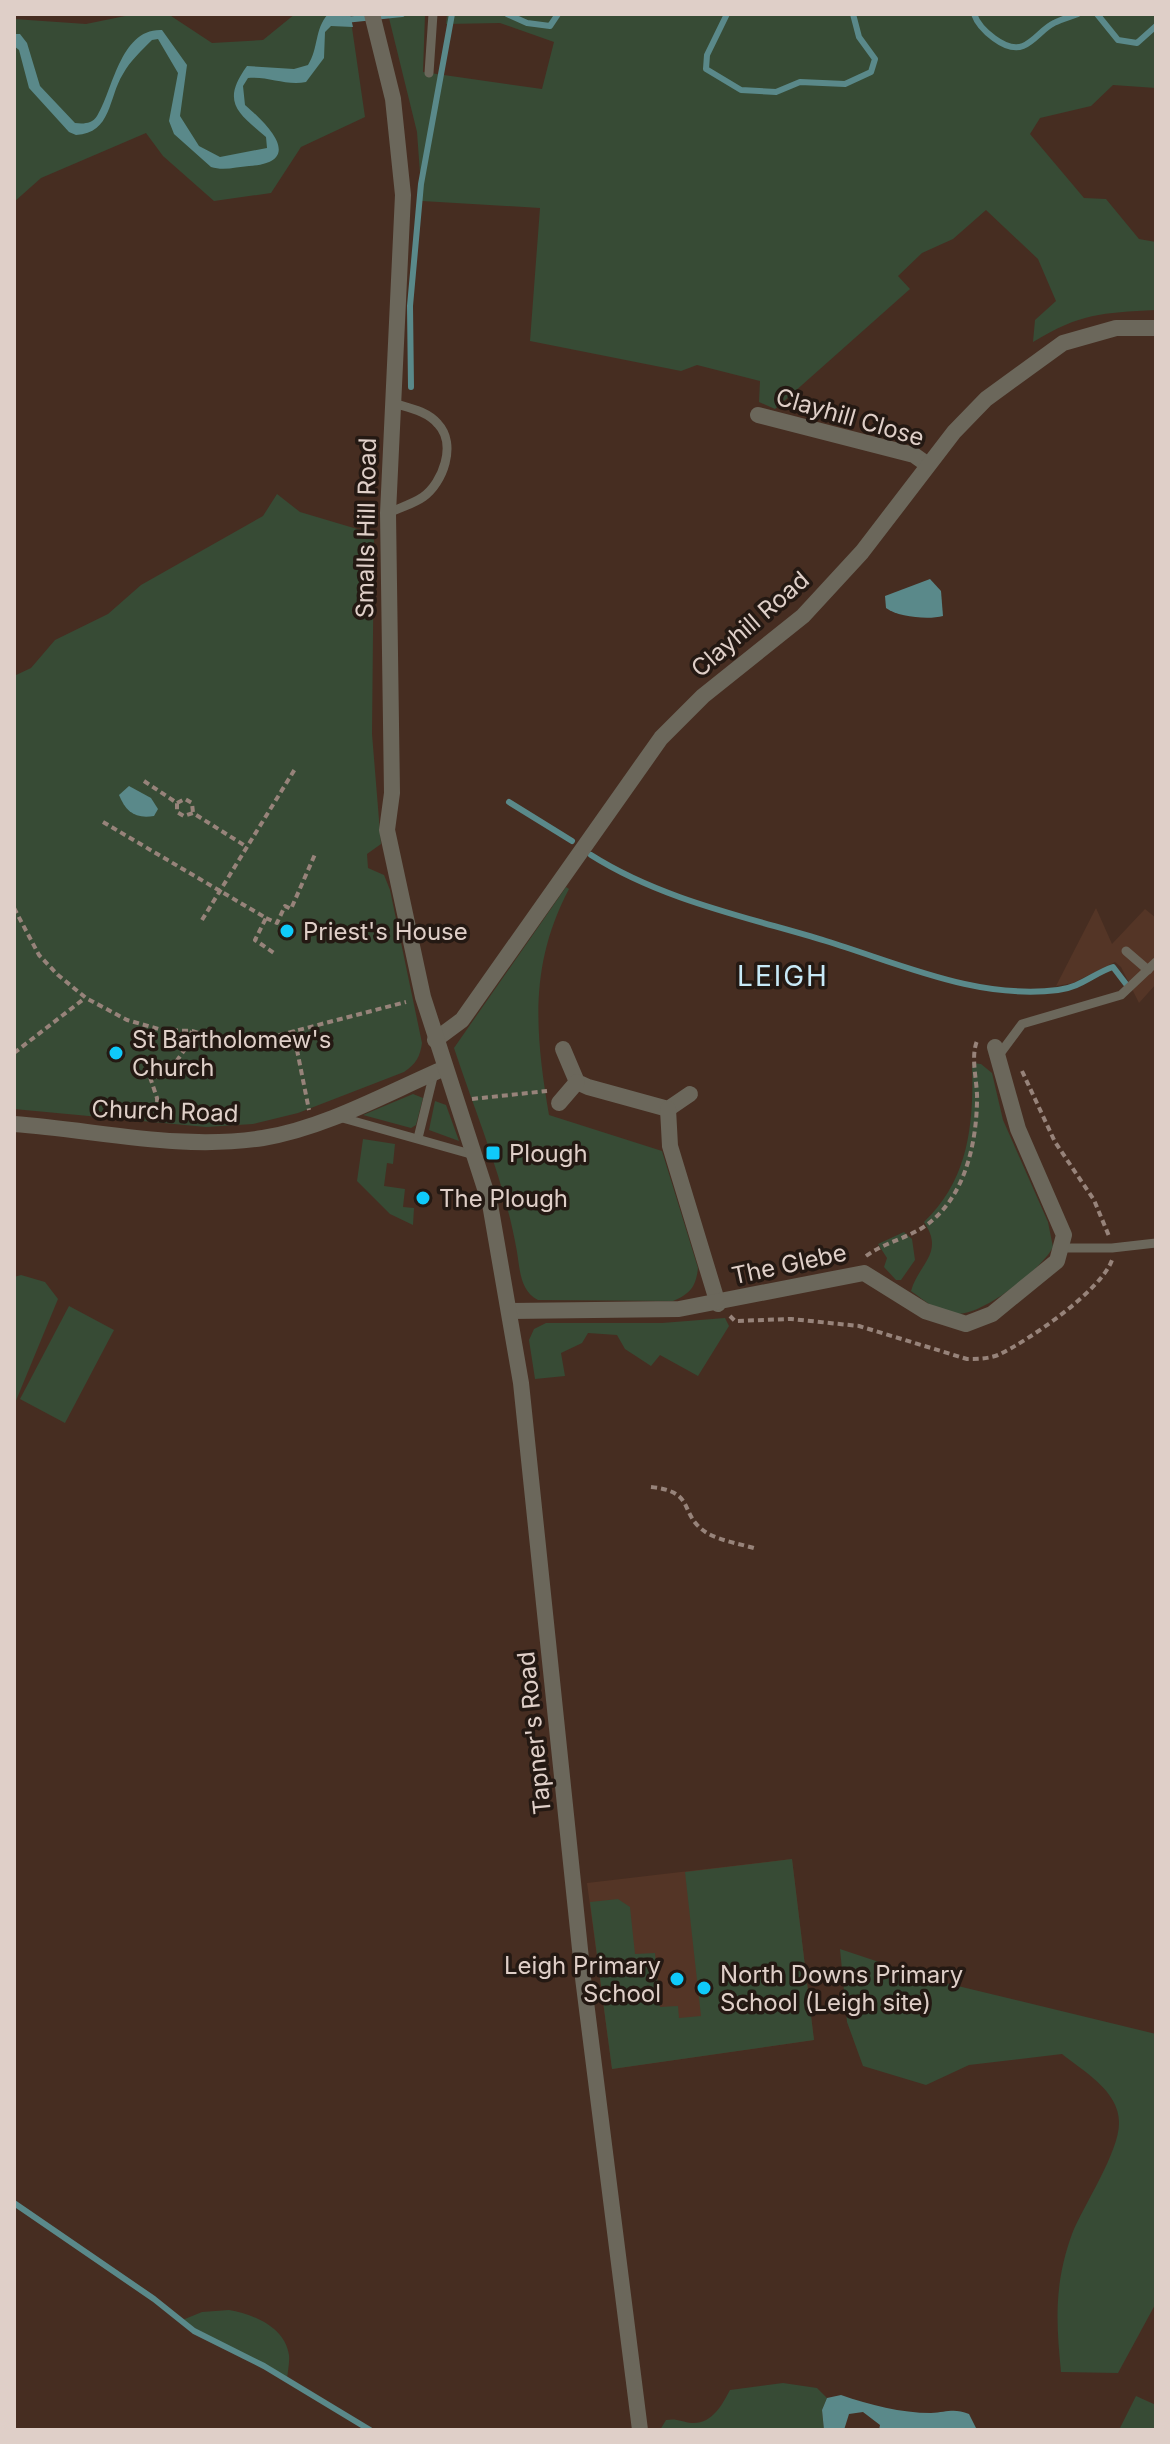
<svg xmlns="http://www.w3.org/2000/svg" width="1170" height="2444" font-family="Inter,sans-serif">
	<rect width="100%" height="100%" fill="#462d21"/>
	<g fill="#543526">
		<path d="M1096,908L1112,944L1145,909L1156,918V984L1139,1003L1121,967L1115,962L1073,983L1056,986Z"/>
		<path d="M792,1859L814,2040L612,2069L587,1883Z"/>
	</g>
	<g fill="#374b35">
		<path d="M135,14H168L212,43L263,40L295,14H350L365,117L301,147L271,193L214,201L163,156L146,133L41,178L14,202V19L86,24Z"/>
		<path d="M388,14H425L423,72L542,89L554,42L500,23L446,24L447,14H1156V88L1113,85L1091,106L1040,118L1030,134L1084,198L1106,199L1139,239L1156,242V310C1101,313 1081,313 1033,342L1035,320L1056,301L1038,259L986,210L953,239L922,253L898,276L910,289L775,409L759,402L760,381L697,365L681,371L530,341L540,208L422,201L417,132Z"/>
		<path d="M277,494L300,512L374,534L372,734L381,844L367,854L368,868L384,875L390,890L422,1043C420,1057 416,1064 404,1072L298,1113L253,1124L206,1127L14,1109V676L31,668L55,640L108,614L141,585L263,516Z"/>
		<path d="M566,887L569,889C529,965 535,1032 549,1115L662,1151L698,1268C696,1287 690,1294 673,1301L538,1300C520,1291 520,1270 517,1252C505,1182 476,1115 454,1048Z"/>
		<path d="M972,1063L981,1064L992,1073L1003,1120L1048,1222L1053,1247C1042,1269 982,1316 956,1314C939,1313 925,1301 911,1291C919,1263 945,1253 924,1222C969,1179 974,1123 972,1063Z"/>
		<path d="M413,1094L423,1098L416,1125L411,1128L363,1115Z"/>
		<path d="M435,1101L446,1105L459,1141L429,1130Z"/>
		<path d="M363,1139L395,1144L393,1164L387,1163L384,1186L405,1189L403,1207L414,1208L413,1225L390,1214L357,1181Z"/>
		<path d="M904,1232L912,1239L915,1260L901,1280H896L884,1267L887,1258L878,1244Z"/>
		<path d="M21,1275L45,1282L58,1299L15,1403L14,1277Z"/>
		<path d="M69,1306L114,1330L65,1423L20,1399Z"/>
		<path d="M725,1318L729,1326L698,1376L660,1355L651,1366L625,1349L617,1335L588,1333L582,1343L561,1353L565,1376L535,1379L529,1340L534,1329L546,1323H662Z"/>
		<path d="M792,1859L814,2040L612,2069L590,1902L618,1899L630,1907L635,1954L655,1953L660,2007L678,2006L679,2018L701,2016L685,1872Z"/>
		<path d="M840,1949L933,1980L1156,2034V2303L1118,2373L1061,2372C1056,2321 1054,2284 1072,2234C1083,2206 1120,2151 1119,2122C1119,2091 1083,2071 1062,2054L969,2065L926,2085L863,2066L847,2022Z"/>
		<path d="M229,2310C253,2314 285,2327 289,2355C290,2363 287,2374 287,2382L180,2321L202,2312Z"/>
		<path d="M783,2383L817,2388L827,2398L822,2410L824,2430H660L666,2420C677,2418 682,2422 692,2423C712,2424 722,2405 730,2390Z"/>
		<path d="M1136,2396L1156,2405V2430H1119Z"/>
	</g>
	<g fill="#5a898a">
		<path d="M328,14H350L353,27L331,26L325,32L324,58L306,82C286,86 268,76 248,78L243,86L245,105C266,123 307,162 249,166C237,167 223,171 211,167L174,134L169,121L178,73L158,39L152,40C142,50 130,61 123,74C108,98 112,133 76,135L69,132L29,88L19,50L14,46V34H20L27,43L40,86L75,123C83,124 92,124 97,116C113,91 120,28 162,30L187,65L180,116L199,146L220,157L267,148L266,137C237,112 221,102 247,66L294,69L308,65C319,48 314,30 328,14Z"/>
		<path d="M930,579L941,591L943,616C928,620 898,617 886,608L885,596Z"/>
		<path d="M129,786L151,798L158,809L154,816C135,819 126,812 119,795Z"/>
		<path d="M841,2395C870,2405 901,2413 931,2413C947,2412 954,2408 969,2414L977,2430H879L880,2425L863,2412L849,2414L844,2430H824L822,2410L827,2398Z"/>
	</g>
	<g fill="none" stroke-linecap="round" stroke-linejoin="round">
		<g stroke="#5a898a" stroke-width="6">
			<path d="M507,14L527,23L550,26L558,14"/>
			<path d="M727,14L707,55L706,69L741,90L776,92L800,82L845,84L871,72L875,59L859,37L853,14"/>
			<path d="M974,14C979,29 1006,53 1023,46C1035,41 1043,28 1054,23C1061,19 1070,17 1078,14"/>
			<path d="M1097,14L1118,40L1137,43L1156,26"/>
			<path d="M345,20L402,14"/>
			<path d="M411,387L410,306L421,184L452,14"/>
			<path d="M509,802L572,841"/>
			<path d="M591,855C662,900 747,917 826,941C901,964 978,1000 1058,990C1080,988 1094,973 1113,967L1126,984"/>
			<path d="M14,2203L154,2299L194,2331L264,2366L370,2430"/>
		</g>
		<g stroke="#97837a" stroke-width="4" stroke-dasharray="6 4" stroke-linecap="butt">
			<path d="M144,781L177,803V812L184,816L193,813L247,847"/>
			<path d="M177,803L185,799L192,803L193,813"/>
			<path d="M103,822L266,918L255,940L274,953"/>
			<path d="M14,908L39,955L58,975L86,998L127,1020L162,1030L192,1031L241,1045L406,1002"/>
			<path d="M266,918L277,923L285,906L291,909L316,852"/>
			<path d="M202,920L295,769"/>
			<path d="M293,1030L309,1110"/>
			<path d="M14,1053L85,998"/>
			<path d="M1022,1071L1055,1142L1094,1200L1109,1236"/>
			<path d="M472,1099L547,1091"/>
			<path d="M158,1122L157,1098L150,1077L167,1075L187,1046L192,1031"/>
			<path d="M866,1256C884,1243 904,1239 922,1228C963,1202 976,1148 977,1102C978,1083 970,1058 977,1041"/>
			<path d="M730,1316L735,1321L791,1319L859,1326L967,1359C978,1359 987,1359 998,1355C1028,1341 1101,1291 1112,1260"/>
			<path d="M651,1487C698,1492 677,1514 707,1533C721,1541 741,1544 757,1549"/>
		</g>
		<g stroke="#6b675b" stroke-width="9">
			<path d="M429,73L433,14"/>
			<path d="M388,513C399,508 413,504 423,497C443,483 457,444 438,424C427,411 409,408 393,403"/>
			<path d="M1126,951L1148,970"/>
			<path d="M999,1055L1022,1024L1121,995L1156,962"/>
			<path d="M339,1117L474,1155"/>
			<path d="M418,1138L434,1073"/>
			<path d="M1063,1248H1112L1156,1243"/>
		</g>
		<g stroke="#6b675b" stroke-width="16">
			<path d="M758,415L914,455L928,465"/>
			<path d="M435,1040L462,1020L661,738L703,696L803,616L862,552L954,432L986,399L1063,343L1116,328H1156"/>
			<path d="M563,1049L577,1082L588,1087L668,1109L690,1094"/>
			<path d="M559,1103L577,1082"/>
			<path d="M668,1109L670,1146L718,1304"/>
			<path d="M14,1124C97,1130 180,1151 263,1138C325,1128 387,1093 445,1068"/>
			<path d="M510,1311L679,1309L864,1273L925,1311L966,1324L992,1314L1057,1261L1064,1235L1018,1129L995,1047"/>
		</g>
		<path stroke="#6b675b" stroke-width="16" d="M372,14L393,99L403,195L388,513L392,793L387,830L423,997L490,1204L521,1383L583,1978L640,2430"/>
	</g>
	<g fill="#0fcafa" stroke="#241913" stroke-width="3">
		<circle cx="287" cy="931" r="8"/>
		<circle cx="116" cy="1053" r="8"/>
		<rect x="485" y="1145" width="16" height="16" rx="4"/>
		<circle cx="423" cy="1198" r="8"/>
		<circle cx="677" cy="1979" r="8"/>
		<circle cx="704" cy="1988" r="8"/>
	</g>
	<g text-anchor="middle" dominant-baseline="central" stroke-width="7" stroke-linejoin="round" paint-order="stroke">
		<g font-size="24" fill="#dfcfc8" stroke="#241913">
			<text transform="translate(850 417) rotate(16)">Clayhill Close</text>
			<text transform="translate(366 528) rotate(-89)">Smalls Hill Road</text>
			<text transform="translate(750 624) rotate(-41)">Clayhill Road</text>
			<text transform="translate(165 1111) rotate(2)">Church Road</text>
			<text transform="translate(789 1264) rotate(-12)">The Glebe</text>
			<text transform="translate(534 1733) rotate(-96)">Tapner's Road</text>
		</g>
		<g font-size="24" fill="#dfcfc8" stroke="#241913" text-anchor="start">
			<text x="303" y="931">Priest's House</text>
			<text x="132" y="1039">St Bartholomew's<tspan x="132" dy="28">Church</tspan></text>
			<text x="509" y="1153">Plough</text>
			<text x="439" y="1198">The Plough</text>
			<text x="661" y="1965" text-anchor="end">Leigh Primary<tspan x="661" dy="28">School</tspan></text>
			<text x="720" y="1974">North Downs Primary<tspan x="720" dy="28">School (Leigh site)</tspan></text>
		</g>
		<g font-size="28" letter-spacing="2" fill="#c7e9f7" stroke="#241913">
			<text x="783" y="976">LEIGH</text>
		</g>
	</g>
	<rect width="1170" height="2444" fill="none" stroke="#dfcfc8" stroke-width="32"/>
</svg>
